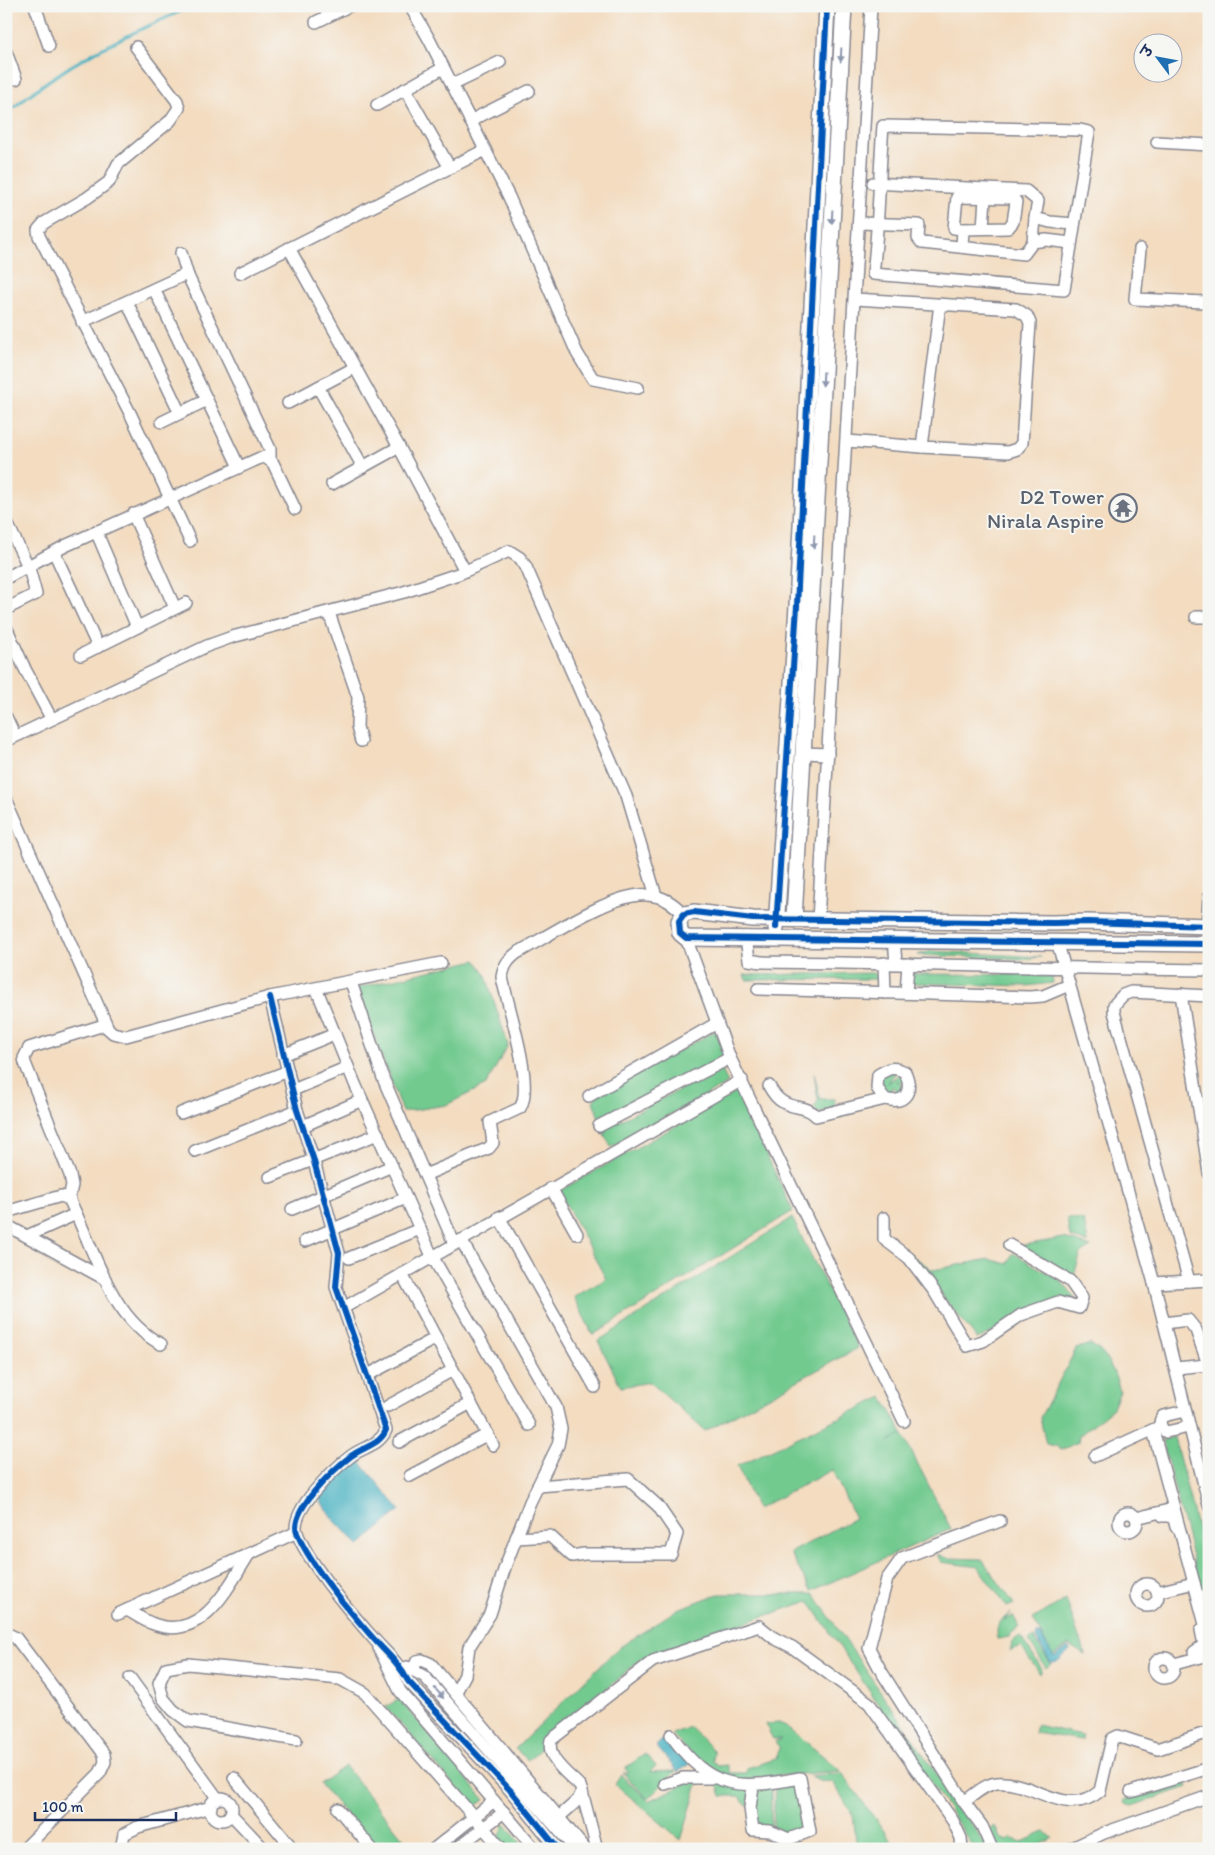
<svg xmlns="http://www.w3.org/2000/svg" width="1215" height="1855" font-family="Itim,'Playpen Sans Deva',sans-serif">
	<rect width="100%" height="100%" fill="#f6f6f2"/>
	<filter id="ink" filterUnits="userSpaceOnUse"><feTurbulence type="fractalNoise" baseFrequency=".02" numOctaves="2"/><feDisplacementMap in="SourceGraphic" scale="10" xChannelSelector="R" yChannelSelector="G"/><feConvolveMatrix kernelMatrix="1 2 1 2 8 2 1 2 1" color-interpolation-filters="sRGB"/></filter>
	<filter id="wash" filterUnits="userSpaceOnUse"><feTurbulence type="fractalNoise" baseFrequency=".0096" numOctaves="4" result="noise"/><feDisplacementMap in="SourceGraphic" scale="20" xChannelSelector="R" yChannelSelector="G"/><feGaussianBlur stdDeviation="1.12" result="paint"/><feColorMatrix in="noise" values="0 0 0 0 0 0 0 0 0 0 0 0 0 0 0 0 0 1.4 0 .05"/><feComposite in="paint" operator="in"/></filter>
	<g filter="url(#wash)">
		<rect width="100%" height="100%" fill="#f3dcc0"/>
		<g fill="#72ca8f" stroke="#467c76">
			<path d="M932,951L1041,957L1025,959L917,955Z"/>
			<path d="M476,960L485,973L508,1045L486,1085L446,1105L402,1112L357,988Z"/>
			<path d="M873,973L879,979L746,980L744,975Z"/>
			<path d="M912,974L1052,975L1053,983L1026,986L912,983Z"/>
			<path d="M715,1031L726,1056L600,1121L593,1101L598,1095Z"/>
			<path d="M721,1068L728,1083L611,1147L602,1130Z"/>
			<path d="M898,1069L888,1083L901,1073L908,1084L897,1081L907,1090L892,1100L895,1088L892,1087L888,1098L881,1094L879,1077Z"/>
			<path d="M814,1073L820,1099H835L834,1109L817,1113L814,1107L818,1101Z"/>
			<path d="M737,1092L793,1211L593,1335L574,1297L606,1279L559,1191Z"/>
			<path d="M792,1218L858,1348L705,1431L650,1382L621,1387L598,1341Z"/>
			<path d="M1067,1218L1084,1221L1088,1243L1070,1237Z"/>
			<path d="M1064,1238L1091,1247L1081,1253L1073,1278L1019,1246Z"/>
			<path d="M908,1253L933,1270L989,1259L1007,1264L1013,1253L1060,1280L1075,1298L977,1339Z"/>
			<path d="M1090,1344C1108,1354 1114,1371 1120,1391L1113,1408L1079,1436L1078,1442L1061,1450L1056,1446L1046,1444L1040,1418L1076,1349Z"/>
			<path d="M883,1397L903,1434L889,1441L903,1435L951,1529L811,1591L790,1553L855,1518L832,1470L757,1509L737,1466Z"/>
			<path d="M1174,1437L1209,1574V1622L1162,1440Z"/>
			<path d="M937,1554L947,1558L982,1559L1014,1604L1007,1607L978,1567L941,1562Z"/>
			<path d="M718,1594H814L988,1849H975L809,1601L643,1657L528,1760L515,1749L617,1649L678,1609Z"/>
			<path d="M1066,1599L1085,1655L1069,1645L1053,1656L1033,1619Z"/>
			<path d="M1011,1613L1004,1621L1013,1616L1020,1627L1009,1635L1010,1637L997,1639C996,1625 999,1621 1011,1613Z"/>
			<path d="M1020,1636L1042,1669L1040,1674L1021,1647L1010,1651L1013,1641Z"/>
			<path d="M1033,1637L1051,1664L1046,1668L1029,1641Z"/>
			<path d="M399,1699L485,1800L473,1807L386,1707Z"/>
			<path d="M779,1723L788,1727L841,1771L775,1776L735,1782L700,1764L672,1734L690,1727L714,1751L713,1761L718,1766L727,1765L730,1773H746L747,1768L776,1759L780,1748L775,1742L781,1739H773L765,1724Z"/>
			<path d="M1036,1725L1082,1735V1740L1034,1733Z"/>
			<path d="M645,1754L656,1766L650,1772L676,1771L648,1799L623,1773H628L625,1768Z"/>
			<path d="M345,1766L412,1849H376L320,1784Z"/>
			<path d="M842,1773L897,1849H865L862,1844L860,1849H857L853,1815L833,1782L819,1781L809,1776Z"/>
			<path d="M621,1775L649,1801L700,1777L681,1840L615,1784Z"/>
			<path d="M798,1779L808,1831L788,1837L773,1830L775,1785Z"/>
			<path d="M1185,1779L1188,1787L1132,1806L1125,1804L1124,1800Z"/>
			<path d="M717,1782L751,1789L748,1806L738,1796H721Z"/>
			<path d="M771,1786V1829H755L752,1811L757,1787Z"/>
			<path d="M505,1823L526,1849H508L499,1838Z"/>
			<path d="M995,1826L1000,1838L1008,1841L1011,1838L1022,1842L1045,1832L1053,1838L1033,1849H998L989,1831Z"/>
			<path d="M773,1835L794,1843L799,1849H767Z"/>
		</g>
		<g fill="#44b0c1" stroke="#307090">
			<path d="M357,1458L400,1510L359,1546L332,1518L317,1496L319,1489Z"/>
			<path d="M1037,1634H1040L1054,1657L1069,1647L1070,1650L1057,1662L1051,1663L1036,1638Z"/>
			<path d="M666,1736L690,1764L678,1772L656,1746Z"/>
		</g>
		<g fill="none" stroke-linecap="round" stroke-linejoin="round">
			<path stroke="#44b0c1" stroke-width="3" d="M6,114C65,62 122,37 193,6"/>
		</g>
	</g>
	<g filter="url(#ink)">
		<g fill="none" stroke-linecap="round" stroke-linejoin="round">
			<defs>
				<g id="street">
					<path d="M35,6L49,46"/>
					<path d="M410,6L429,39L509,197L577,353L593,379L638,388"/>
					<path d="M316,22L349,6"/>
					<path d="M136,47L177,101L179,108L170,121L118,164L109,182L87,198L44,223L38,230L39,236L131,415L190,541"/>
					<path d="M6,52L16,79"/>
					<path d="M452,85L500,62"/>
					<path d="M405,89L450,168"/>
					<path d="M377,105L443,68"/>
					<path d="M470,121L529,91"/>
					<path d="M883,126L1080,130L1089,132L1064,290L873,274C879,225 879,175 883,126Z"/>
					<path d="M1157,142L1209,145"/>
					<path d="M873,183L1026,191L1038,201L1035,218L1050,222L1074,224"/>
					<path d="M859,223L919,225L918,238L922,243L1024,254L1033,242L1046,240L1071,243"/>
					<path d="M983,228L985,198"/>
					<path d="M1033,242L1035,218"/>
					<path d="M962,247L963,229L954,228L957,197L1013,198L1016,202L1013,222L1008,228L963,229"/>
					<path d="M289,248L399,447L465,571"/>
					<path d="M1140,249L1135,299L1205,302L1209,300"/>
					<path d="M181,253L188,276"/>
					<path d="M240,273L485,150"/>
					<path d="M154,289L239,467"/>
					<path d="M855,299L871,300L1016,309L1027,316L1030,323L1022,443L1017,449L1008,452L922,447L940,304"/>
					<path d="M127,302L180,413"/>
					<path d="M82,322L184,275L188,276L270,449V459"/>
					<path d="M318,387L363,467"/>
					<path d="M288,403L354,368"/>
					<path d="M162,422L207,400"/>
					<path d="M847,441L922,447"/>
					<path d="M332,484L399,447"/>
					<path d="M133,514L175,608"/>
					<path d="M6,521L29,568L36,594L6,609"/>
					<path d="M96,531L137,627"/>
					<path d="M54,552L98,647"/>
					<path d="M6,578L65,546L260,458L265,457L273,463L295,509"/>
					<path d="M329,613L358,697L357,727L361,741"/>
					<path d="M1196,617H1209"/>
					<path d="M6,627L25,669L51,718"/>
					<path d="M81,655L186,603"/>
					<path d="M6,717L15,736"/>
					<path d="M6,741L207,646L232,637L404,592L461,573L509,551L520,558L526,567L626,796L656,896"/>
					<path d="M803,753L828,754"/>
					<path d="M6,798L107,1026"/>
					<path d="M818,920L871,6"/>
					<path d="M1207,926L1209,897"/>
					<path d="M746,937L749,960L761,962C910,963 1059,969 1209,970"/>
					<path d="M686,938L730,1058L904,1421"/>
					<path d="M894,939L896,963"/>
					<path d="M1057,941L1154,1283L1209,1505"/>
					<path d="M884,963L885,993"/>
					<path d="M351,982L383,1078L454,1243"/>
					<path d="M758,989L1030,997L1043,996L1069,985"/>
					<path d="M317,990L355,1084L432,1256L529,1425"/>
					<path d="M906,993L908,964"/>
					<path d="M1181,994L1209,1173"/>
					<path d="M270,997L297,1110L313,1158L339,1253L336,1287L386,1430C380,1445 363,1447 351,1456C334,1469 289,1511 297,1533C309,1563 351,1613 373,1638C386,1653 399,1663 408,1681L510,1790L558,1849"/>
					<path d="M283,1055L335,1034"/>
					<path d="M769,1086C784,1115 803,1101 816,1116L885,1099C907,1105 913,1090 905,1072C893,1066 889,1068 878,1075L877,1088L885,1099"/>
					<path d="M293,1090L348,1067"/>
					<path d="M589,1096L717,1023"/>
					<path d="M181,1113L288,1071"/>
					<path d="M303,1126L362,1100"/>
					<path d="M599,1126L730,1058"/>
					<path d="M195,1151L297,1110"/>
					<path d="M425,1175L489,1148L493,1143L490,1122L520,1108C535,1085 507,1004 502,977C504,965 508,960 517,953C548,936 614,892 647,895C663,896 673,903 684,914"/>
					<path d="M270,1177L378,1134"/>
					<path d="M551,1188L577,1234"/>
					<path d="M69,1199L72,1185L70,1175L25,1063L24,1058L29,1048L104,1025L113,1033L126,1036L270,997L441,963"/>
					<path d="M292,1209L392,1166"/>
					<path d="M6,1212L61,1196L69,1199C94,1247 109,1317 161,1344"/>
					<path d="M499,1217L595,1387"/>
					<path d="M884,1218V1239L909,1258L934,1291L967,1346L983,1341L1021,1315L1058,1302L1079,1308L1082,1298L1070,1281L1009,1245"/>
					<path d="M6,1225L105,1279"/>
					<path d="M27,1236L76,1214"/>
					<path d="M305,1241L406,1198"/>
					<path d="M349,1258L420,1229"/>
					<path d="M402,1274L493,1445"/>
					<path d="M1189,1281L1114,1012V1005L1123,995L1131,992L1209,996"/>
					<path d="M1154,1283L1209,1280"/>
					<path d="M345,1307L742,1080"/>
					<path d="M1164,1323L1188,1320L1196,1330L1209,1367"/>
					<path d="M1176,1368L1207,1365"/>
					<path d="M368,1375L436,1338"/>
					<path d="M388,1406L453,1370"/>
					<path d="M1185,1411L1163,1416C1158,1422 1160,1428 1166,1432L1189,1427"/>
					<path d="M1209,1429V1430"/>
					<path d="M1153,1430L1209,1639"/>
					<path d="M399,1442L471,1403"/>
					<path d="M1095,1456L1161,1426"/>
					<path d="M410,1476L488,1434"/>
					<circle cx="1128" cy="1522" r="9"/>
					<path d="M1163,1516H1169L1174,1519L1176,1527"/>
					<path d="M1136,1518L1169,1510"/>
					<path d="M516,1538L550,1536L572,1556L584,1554H671L677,1534L658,1506L628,1479L538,1486"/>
					<circle cx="1147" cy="1595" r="11"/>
					<path d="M1157,1592L1194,1583"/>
					<path d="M127,1610C135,1614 143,1620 151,1623C201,1644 227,1589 249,1554"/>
					<path d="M118,1614L297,1532"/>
					<path d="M6,1633L16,1638L104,1754L105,1762L100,1773L24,1849"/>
					<path d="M379,1648L400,1691L535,1849"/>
					<path d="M1194,1652L1204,1645L1201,1630"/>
					<circle cx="1164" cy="1668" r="10"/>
					<path d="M1174,1664L1209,1655"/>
					<path d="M407,1667L425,1677L575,1849"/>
					<path d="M413,1669L417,1661L422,1660L431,1664L585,1849"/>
					<path d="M130,1678L218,1799"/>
					<path d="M456,1692L465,1675L469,1647L490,1614L505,1567L530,1502L558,1445L561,1429L556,1407L461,1240"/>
					<path d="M671,1735C710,1790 737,1790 800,1778L810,1831L789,1839L770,1831L753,1830L750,1808L753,1786"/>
					<path d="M296,1740L188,1721L173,1710L163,1698L159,1683L166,1668L188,1664L340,1679L365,1693L502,1849"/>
					<path d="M234,1778L293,1849"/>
					<path d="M665,1784L683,1778H714"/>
					<path d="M582,1792L597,1849"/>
					<path d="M1131,1792L1209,1768"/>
					<circle cx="221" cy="1809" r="11"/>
					<path d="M964,1802C974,1795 985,1784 997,1783C1034,1780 1066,1820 1100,1791L1112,1739L1118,1736L1158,1749L1209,1732"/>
					<path d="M338,1809L372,1849"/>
					<path d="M231,1814L264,1849"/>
					<path d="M559,1817L578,1800L582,1792L580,1786C567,1773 546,1759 551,1740L653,1661L759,1626L774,1638L792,1647L869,1703L953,1821L961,1838L962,1849"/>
					<path d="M121,1849L124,1834L138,1827L211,1807"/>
					<path d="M434,1849L494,1801"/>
					<path d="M456,1849L504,1812"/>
					<path d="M992,1849L982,1826L964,1802L881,1671L869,1648L887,1579L902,1558L1000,1521"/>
					<path d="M1070,1849L1104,1833L1209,1796"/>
				</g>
				<g id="secondary">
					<path d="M794,919L844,6"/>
					<path d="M1209,926L1088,922L1053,923L753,919L694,912L684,914L679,921L680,933L686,938L1209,944"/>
					<path d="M776,928L797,606L827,6"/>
				</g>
			</defs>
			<use href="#street" stroke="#87868f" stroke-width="14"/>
			<use href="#secondary" stroke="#87868f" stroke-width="18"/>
			<use href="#street" stroke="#fff" stroke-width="11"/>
			<use href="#secondary" stroke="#fff" stroke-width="15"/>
			<defs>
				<g id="cycleway">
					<path d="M1209,926L1088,922L1053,923L753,919L694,912L684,914L679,921L680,933L686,938L1209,944"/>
					<path d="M776,927L797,606L827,6"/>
					<path d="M270,997L297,1110L313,1158L339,1253L336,1287L386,1430C380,1445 363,1447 351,1456C334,1469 289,1511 297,1533C309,1563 351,1613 373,1638C386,1653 399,1663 408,1681L510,1790L558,1849"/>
				</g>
			</defs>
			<use href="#cycleway" stroke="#f6f6f2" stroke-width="9"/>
			<use href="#cycleway" stroke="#0057b8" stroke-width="6"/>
		</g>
		<defs><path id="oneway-solid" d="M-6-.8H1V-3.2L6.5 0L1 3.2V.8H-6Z" transform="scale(1.25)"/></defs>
		<g fill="#8d97ae">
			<use href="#oneway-solid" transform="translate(841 55) rotate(93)"/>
			<use href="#oneway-solid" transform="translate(832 217) rotate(93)"/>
			<use href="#oneway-solid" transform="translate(823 379) rotate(93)"/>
			<use href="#oneway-solid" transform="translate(814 542) rotate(93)"/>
			<use href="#oneway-solid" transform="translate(439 1693) rotate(49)"/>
		</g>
	</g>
	<defs>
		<symbol id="temple-ring" viewBox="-11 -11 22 22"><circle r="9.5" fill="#f6f6f2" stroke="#6b7280" stroke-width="1.5"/><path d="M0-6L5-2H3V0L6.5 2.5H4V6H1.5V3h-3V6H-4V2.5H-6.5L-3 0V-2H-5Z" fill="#6b7280"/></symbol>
	</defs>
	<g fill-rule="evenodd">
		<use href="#temple-ring" x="1107" y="492" width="32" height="32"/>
	</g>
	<g text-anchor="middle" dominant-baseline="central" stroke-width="4" stroke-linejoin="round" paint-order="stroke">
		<g font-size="21" fill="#5b616d" stroke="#f6f6f2" text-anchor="end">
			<text x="1104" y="496">D2 Tower<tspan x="1104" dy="24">Nirala Aspire</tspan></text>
		</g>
	</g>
	<rect width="1215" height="1855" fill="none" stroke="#f6f6f2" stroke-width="25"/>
	<g transform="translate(1158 58) rotate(302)"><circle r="24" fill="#f6f6f2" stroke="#9ea6b7"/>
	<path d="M0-4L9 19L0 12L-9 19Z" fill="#1f6fb2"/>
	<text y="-8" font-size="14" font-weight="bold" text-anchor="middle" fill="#1b2f5e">उ</text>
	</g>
	<path d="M35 1812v8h141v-8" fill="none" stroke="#1b2f5e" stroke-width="2.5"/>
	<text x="42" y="1812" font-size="15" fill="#1b2f5e" stroke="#f6f6f2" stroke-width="4" paint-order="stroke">100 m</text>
</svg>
